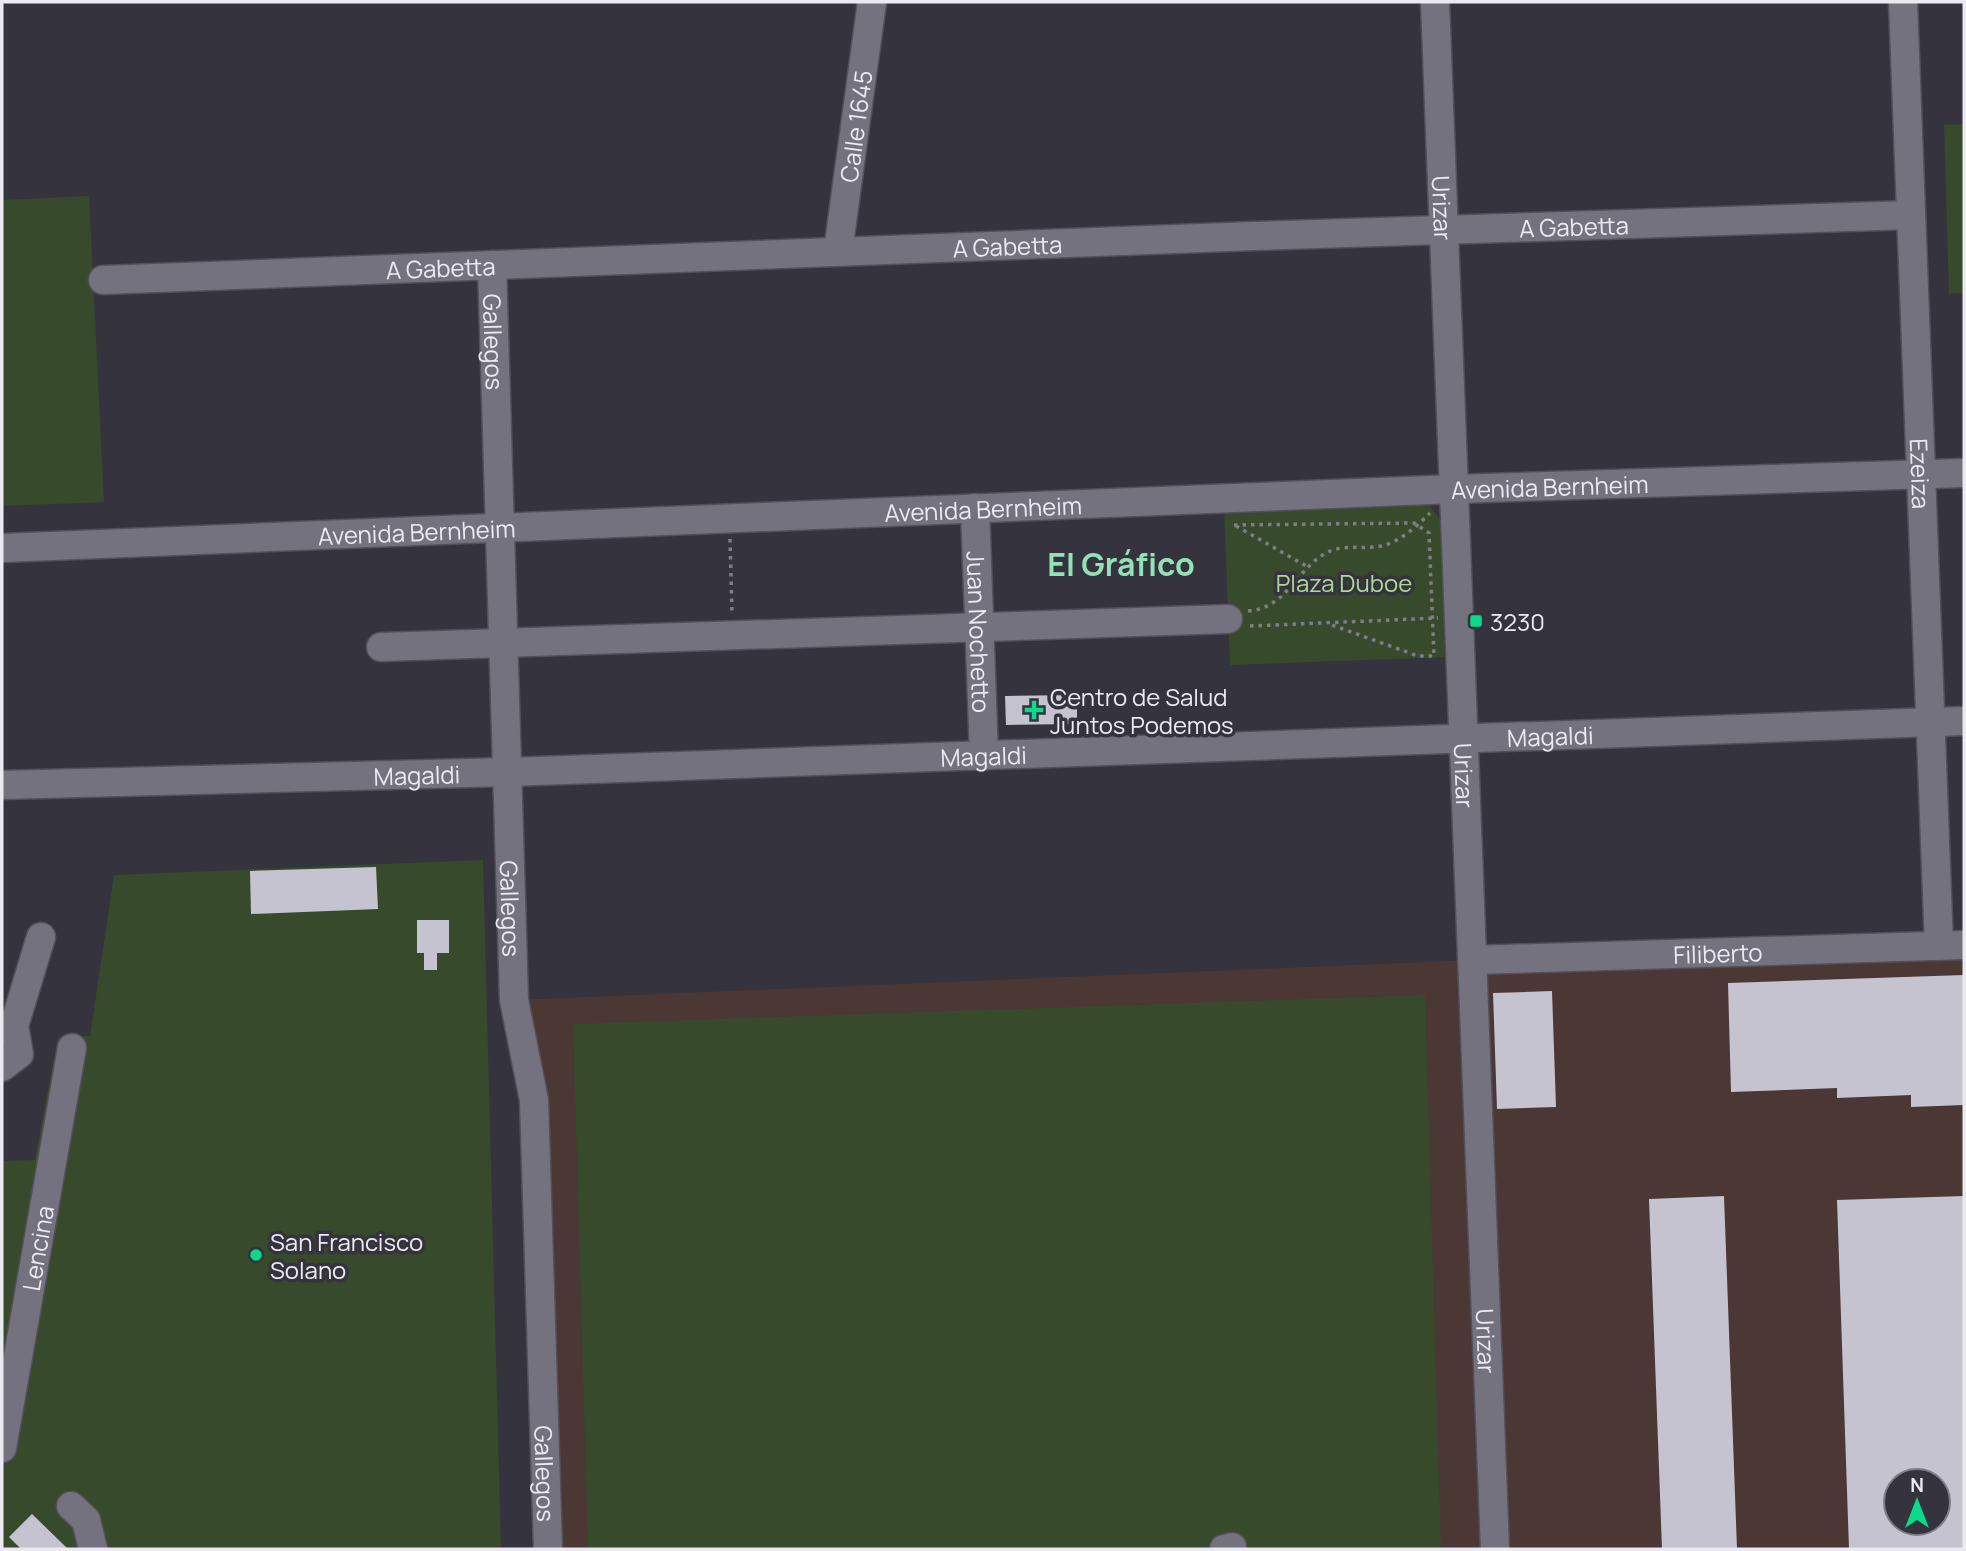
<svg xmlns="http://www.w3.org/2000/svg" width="1966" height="1551" font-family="Manrope,sans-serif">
	<rect width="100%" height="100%" fill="#35333e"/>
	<path fill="#4b3733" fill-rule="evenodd" d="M1964,945V1549H548L514,1000L1473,960ZM1896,1481H1938V1523H1896Z"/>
	<g fill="#384a2c">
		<path d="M1964,124V293L1949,294L1944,125Z"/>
		<path d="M89,196L104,502L2,506V200Z"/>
		<path d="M1428,503L1442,523L1445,657L1230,665L1224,507Z"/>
		<path d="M483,860L501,1549H2V1161L35,1160L58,1037L90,1036L114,875Z"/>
		<path d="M1425,995L1441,1549H588L573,1024Z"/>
	</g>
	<g fill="#c6c3d1" fill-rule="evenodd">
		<path d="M1077,695V724L1006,725L1005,696Z"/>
		<path d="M376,867L378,909L251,914L250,871Z"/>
		<path d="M417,920H449V953H437V970H424V953H417Z"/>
		<path d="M1964,975V1105L1911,1107V1095L1837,1098V1088L1731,1092L1728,983Z"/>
		<path d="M1552,991L1556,1107L1497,1109L1493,993Z"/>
		<path d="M1724,1196L1737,1549H1662L1649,1199Z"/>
		<path d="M1964,1196V1549H1849L1837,1200ZM1896,1481H1938V1523H1896Z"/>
		<path d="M32,1514L68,1549H21L9,1537Z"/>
	</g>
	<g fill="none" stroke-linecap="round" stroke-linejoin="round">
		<defs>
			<g id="minor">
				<path id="s1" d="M1435,2L1495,1549"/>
				<path id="s2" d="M1903,2L1939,946"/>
				<path id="s3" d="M838,251L872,2"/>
				<path id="s4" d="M492,265L514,1000L534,1100L548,1549"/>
				<path id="s5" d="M103,280L1254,236L1911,215"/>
				<path id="s6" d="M975,508L984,756"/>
				<path id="s7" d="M2,548L1454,489L1964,473"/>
				<path d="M381,647L1228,619"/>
				<path id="s8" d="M2,785L507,772L1964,721"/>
				<path id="s9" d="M1473,960L1964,945"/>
				<path d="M2,1067L19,1054L14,1026L41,937"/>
				<path id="s10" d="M2,1448L72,1048"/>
				<path d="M71,1506L86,1520L93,1549"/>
				<path d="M1224,1549L1232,1547"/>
			</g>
		</defs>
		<use href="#minor" stroke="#53505a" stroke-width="31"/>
		<g stroke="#7f7d86" stroke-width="3.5" stroke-dasharray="3.5 5" stroke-linecap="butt">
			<path d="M1234,525L1414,523L1429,533L1434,656H1418L1329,624"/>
			<path d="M1236,526L1308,567"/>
			<path d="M730,539L732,612"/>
			<path d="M1248,611C1286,608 1295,572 1324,554C1343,543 1361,550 1382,546C1401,541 1417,526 1430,513"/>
			<path d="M1250,626L1438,618"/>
		</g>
		<use href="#minor" stroke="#75727f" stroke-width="28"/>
	</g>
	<g fill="#0bd98b" stroke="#35333e" stroke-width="2.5">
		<rect x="1469" y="614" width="14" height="14" rx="3.5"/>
		<path d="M1030.5 699.5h7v7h7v7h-7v7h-7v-7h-7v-7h7z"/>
		<circle cx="256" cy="1255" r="7"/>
	</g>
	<g text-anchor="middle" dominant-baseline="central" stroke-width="7" stroke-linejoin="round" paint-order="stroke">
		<g font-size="24" fill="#ebe9f1" stroke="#35333e">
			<text stroke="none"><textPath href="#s3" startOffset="126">Calle 1645</textPath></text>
			<text stroke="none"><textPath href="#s1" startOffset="206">Urizar</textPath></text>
			<text stroke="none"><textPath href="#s5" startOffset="1472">A Gabetta</textPath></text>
			<text stroke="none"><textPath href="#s5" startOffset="905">A Gabetta</textPath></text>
			<text stroke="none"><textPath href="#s5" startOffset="338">A Gabetta</textPath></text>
			<text stroke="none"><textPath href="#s4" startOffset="77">Gallegos</textPath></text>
			<text stroke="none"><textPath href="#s2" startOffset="472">Ezeiza</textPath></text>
			<text stroke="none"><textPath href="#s7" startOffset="1549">Avenida Bernheim</textPath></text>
			<text stroke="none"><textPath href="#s7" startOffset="982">Avenida Bernheim</textPath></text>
			<text stroke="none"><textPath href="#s7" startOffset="415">Avenida Bernheim</textPath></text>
			<text stroke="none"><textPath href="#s6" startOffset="124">Juan Nochetto</textPath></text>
			<text stroke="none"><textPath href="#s8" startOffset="1549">Magaldi</textPath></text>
			<text stroke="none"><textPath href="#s8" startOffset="982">Magaldi</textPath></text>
			<text stroke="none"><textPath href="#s8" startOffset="415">Magaldi</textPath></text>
			<text stroke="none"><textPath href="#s1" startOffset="774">Urizar</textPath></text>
			<text stroke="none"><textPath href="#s4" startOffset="644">Gallegos</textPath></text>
			<text stroke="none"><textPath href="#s9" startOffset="245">Filiberto</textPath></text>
			<text stroke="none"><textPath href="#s10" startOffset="203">Lencina</textPath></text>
			<text stroke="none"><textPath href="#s1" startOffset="1340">Urizar</textPath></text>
			<text stroke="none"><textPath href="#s4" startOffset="1211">Gallegos</textPath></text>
		</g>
		<g font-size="24" fill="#afd894" stroke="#35333e">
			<text x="1344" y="582">Plaza Duboe</text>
		</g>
		<g font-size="24" fill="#ebe9f1" stroke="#35333e" text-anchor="start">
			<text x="1490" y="621">3230</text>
			<text x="1050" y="696">Centro de Salud<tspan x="1050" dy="28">Juntos Podemos</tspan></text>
			<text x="270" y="1241">San Francisco<tspan x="270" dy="28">Solano</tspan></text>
		</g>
		<g font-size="32" font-weight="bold" fill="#93e2b5" stroke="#35333e">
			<text x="1121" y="564">El Gráfico</text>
		</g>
	</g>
	<rect width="1966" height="1551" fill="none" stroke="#ebe9f1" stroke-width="7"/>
	<g transform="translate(1917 1502)"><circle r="33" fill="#35333e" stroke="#7e7c86" stroke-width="2"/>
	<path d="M0-5L12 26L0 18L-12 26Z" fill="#0bd98b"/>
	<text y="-10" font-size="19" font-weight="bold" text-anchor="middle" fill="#ebe9f1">N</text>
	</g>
</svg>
